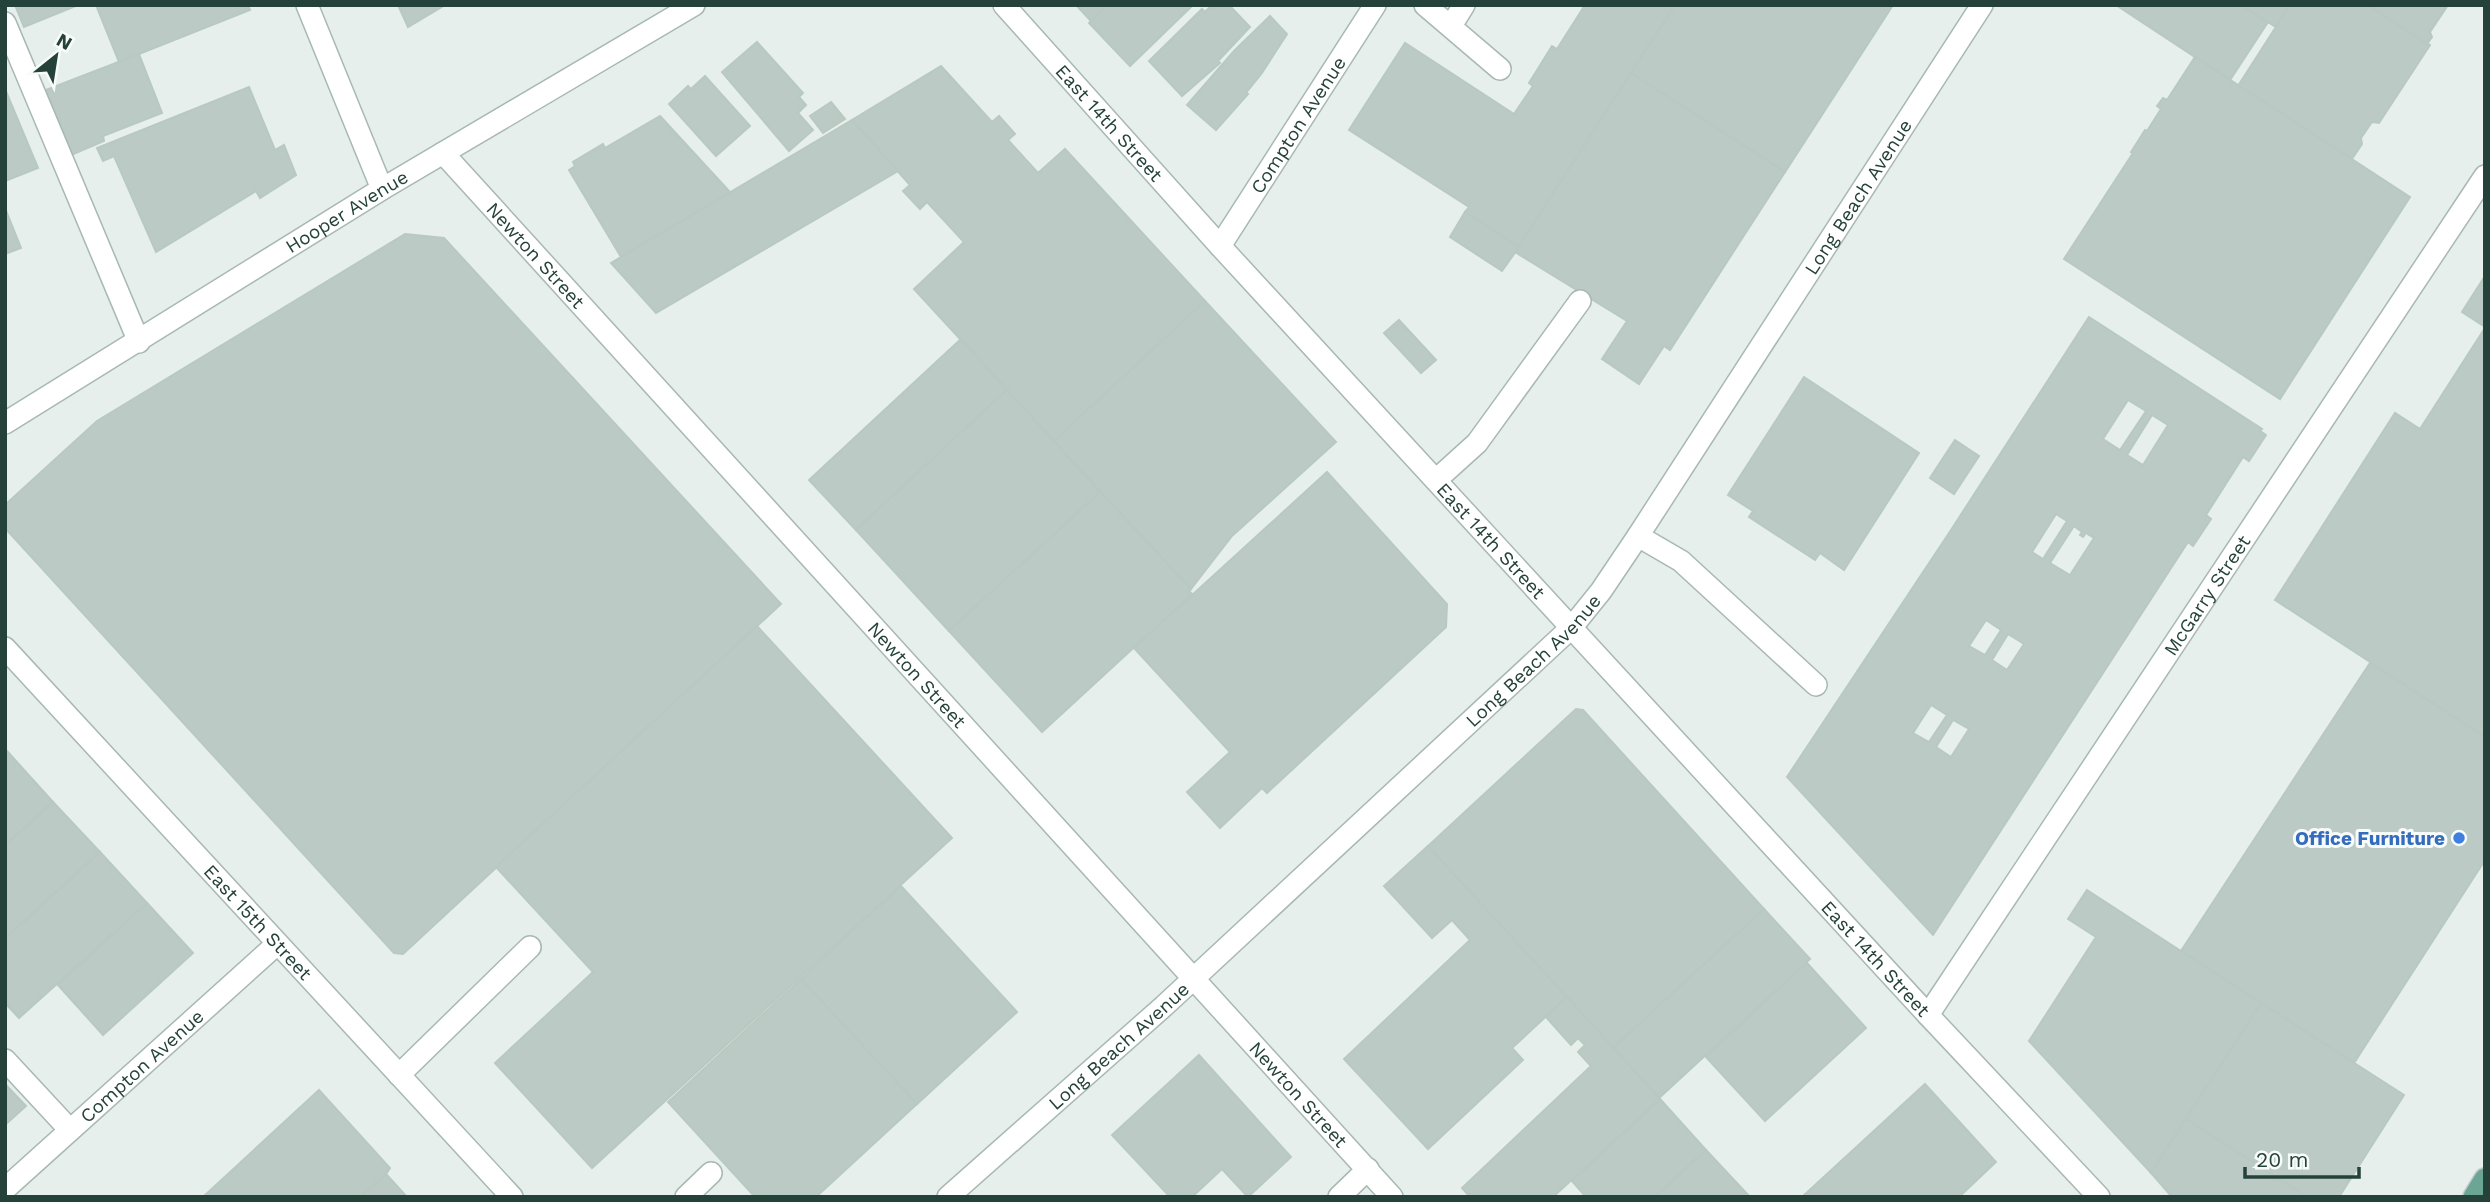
<svg xmlns="http://www.w3.org/2000/svg" width="2490" height="1202" font-family="'Work Sans',sans-serif">
	<rect width="100%" height="100%" fill="#e6efeb"/>
	<g fill="#bbcac4" stroke="#b8c9c2" stroke-width="2" fill-rule="evenodd">
		<path d="M15,5H78L24,27Z"/>
		<path d="M96,5H248L250,10L119,62Z"/>
		<path d="M398,5H445L408,27Z"/>
		<path d="M1076,5H1107L1091,21Z"/>
		<path d="M1107,5H1193L1130,66L1089,23Z"/>
		<path d="M1218,5H1229L1250,27L1218,61L1220,63L1182,96L1149,61L1202,9L1205,12L1211,6L1214,9Z"/>
		<path d="M1585,5H1675L1519,247L1465,212L1469,207L1349,130L1405,43L1514,114L1533,86L1529,83L1552,46L1557,49Z"/>
		<path d="M1675,5H1893L1785,172L1631,73Z"/>
		<path d="M2116,5H2241L2268,22L2230,80Z"/>
		<path d="M2241,5H2290L2276,27Z"/>
		<path d="M2290,5H2368L2430,45L2379,123L2372,122L2361,138L2362,144L2352,159L2238,86Z"/>
		<path d="M2368,5H2448L2430,32L2432,37L2427,44Z"/>
		<path d="M1270,16L1287,34L1262,73L1246,93L1248,94L1216,130L1187,105L1234,51Z"/>
		<path d="M757,42L803,93L799,97L806,105L798,113L813,130L789,151L722,72Z"/>
		<path d="M139,54L162,113L103,136L104,141L69,156L43,91Z"/>
		<path d="M2195,57L2410,197L2280,399L2064,259L2133,153L2131,152L2145,130L2147,131L2161,109L2157,106L2163,98L2167,100Z"/>
		<path d="M941,66L992,122L999,116L1015,134L1008,140L1038,173L1065,149L1205,301L1054,441L914,289L964,242L927,202L920,209L903,191L910,185L852,120Z"/>
		<path d="M1631,73L1785,172L1670,350L1664,346L1639,384L1602,359L1627,321L1515,252Z"/>
		<path d="M705,76L750,126L716,156L669,104L688,86L691,89Z"/>
		<path d="M249,87L275,150L284,145L296,175L260,198L256,191L156,252L114,156L103,161L97,148Z"/>
		<path d="M5,89L38,168L5,181Z"/>
		<path d="M831,102L845,119L823,133L810,116Z"/>
		<path d="M660,116L730,192L621,257L569,170L575,166L573,162L603,144L605,148Z"/>
		<path d="M852,120L898,171L656,313L611,263Z"/>
		<path d="M5,208L21,248L5,254Z"/>
		<path d="M1465,212L1519,247L1502,271L1450,237Z"/>
		<path d="M405,234L444,238L781,604L403,954L394,953L5,528V505L97,421Z"/>
		<path d="M2485,276V327L2462,312Z"/>
		<path d="M1205,301L1336,442L1232,536L1191,589L1054,441Z"/>
		<path d="M2089,317L2262,429L2260,431L2266,435L2249,461L2243,457L2206,515L2211,519L2193,546L2188,542L1933,935L1787,777L1951,530ZM2128,400L2146,411L2120,450L2103,439ZM2152,415L2168,425L2143,465L2127,455ZM2056,514L2067,521L2043,559L2032,552ZM2074,526L2082,532L2080,535L2083,537L2086,533L2094,538L2070,575L2050,563ZM1986,620L2001,630L1985,655L1969,646ZM2008,634L2024,644L2007,670L1992,660ZM1931,705L1947,715L1929,742L1913,733ZM1953,720L1969,729L1951,757L1936,747Z"/>
		<path d="M1399,320L1436,360L1421,373L1384,333Z"/>
		<path d="M2485,328V737L2275,600L2395,413L2420,429Z"/>
		<path d="M961,339L1007,390L856,530L809,480Z"/>
		<path d="M1804,377L1919,453L1844,570L1820,553L1815,560L1749,517L1753,511L1728,495Z"/>
		<path d="M1007,390L1100,492L949,631L856,530Z"/>
		<path d="M1955,440L1979,456L1954,494L1930,478Z"/>
		<path d="M1327,472L1447,604L1446,627L1267,793L1262,788L1220,828L1187,792L1230,752L1134,648Z"/>
		<path d="M1100,492L1191,589L1189,591L1192,594L1042,732L949,631Z"/>
		<path d="M757,626L952,838L592,1168L495,1063L593,972L496,867Z"/>
		<path d="M2370,663L2485,737V860L2354,1063L2181,951Z"/>
		<path d="M1576,709L1583,710L1764,909L1613,1048L1428,846Z"/>
		<path d="M7,751L53,802L5,846V752Z"/>
		<path d="M53,802L100,852L5,939V846Z"/>
		<path d="M1428,846L1567,997L1512,1048L1523,1060L1428,1149L1344,1059L1470,940L1452,920L1432,938L1384,886Z"/>
		<path d="M100,852L147,903L19,1018L5,1003V939Z"/>
		<path d="M901,886L1017,1012L917,1104L801,979Z"/>
		<path d="M2087,890L2261,1003L2151,1173L2029,1041L2096,937L2068,919Z"/>
		<path d="M147,903L193,953L103,1035L58,985Z"/>
		<path d="M1764,909L1810,959L1659,1098L1613,1048Z"/>
		<path d="M1807,963L1866,1028L1765,1121L1706,1057Z"/>
		<path d="M801,979L917,1104L816,1197H755L668,1102Z"/>
		<path d="M1567,997L1660,1099L1553,1197H1470L1462,1188L1591,1066L1578,1052L1585,1045L1578,1038L1571,1045L1546,1017Z"/>
		<path d="M2261,1003L2404,1095L2339,1197H2307L2186,1119Z"/>
		<path d="M1199,1055L1291,1157L1248,1197L1222,1169L1192,1197H1170L1112,1135Z"/>
		<path d="M5,1084L26,1106L5,1125Z"/>
		<path d="M1925,1084L1996,1162L1959,1197H1802Z"/>
		<path d="M319,1090L390,1168L386,1174L361,1197H203Z"/>
		<path d="M1660,1099L1706,1150L1655,1197H1586L1572,1181Z"/>
		<path d="M2186,1119L2307,1197H2172L2151,1173Z"/>
		<path d="M1706,1150L1750,1197H1655Z"/>
		<path d="M386,1174L407,1197H361Z"/>
	</g>
	<g fill="none" stroke-linecap="round" stroke-linejoin="round">
		<defs>
			<g id="service">
				<path d="M1425,5L1500,69"/>
				<path d="M5,23L139,342"/>
				<path d="M1451,26L1464,5"/>
				<path d="M1436,480L1477,443L1580,301"/>
				<path d="M1638,536L1681,561L1816,685"/>
				<path d="M5,1060L70,1130"/>
				<path d="M399,1075L530,947"/>
				<path d="M686,1197L711,1173"/>
				<path d="M1339,1197L1368,1169"/>
			</g>
			<g id="minor">
				<path d="M307,5L382,189"/>
				<path id="s1" d="M1004,5L1220,246L1928,1015L2099,1197"/>
				<path id="s2" d="M443,153L1392,1197"/>
				<path id="s3" d="M1220,246L1375,5"/>
				<path id="s4" d="M1928,1015L2485,176"/>
				<path id="s5" d="M5,1189L277,944"/>
			</g>
			<g id="tertiary">
				<path id="s6" d="M5,423L382,189L694,5"/>
				<path id="s7" d="M5,648L512,1197"/>
				<path id="s8" d="M948,1197L1164,1006L1572,627L1601,591L1638,536L1982,5"/>
			</g>
			<path id="primary" d="M2474,1197L2485,1179"/>
		</defs>
		<use href="#service" stroke="#a8b8b2" stroke-width="24"/>
		<use href="#minor" stroke="#a8b8b2" stroke-width="24"/>
		<use href="#tertiary" stroke="#a8b8b2" stroke-width="24"/>
		<use href="#primary" stroke="#c2cac8" stroke-width="24"/>
		<use href="#service" stroke="#fff" stroke-width="21"/>
		<use href="#minor" stroke="#fff" stroke-width="21"/>
		<use href="#tertiary" stroke="#fff" stroke-width="21"/>
		<use href="#primary" stroke="#6aa596" stroke-width="21"/>
	</g>
	<circle fill="#3f7fe0" stroke="#f7fbf9" stroke-width="2.5" cx="2459" cy="838" r="7"/>
	<g text-anchor="middle" dominant-baseline="central" stroke-width="6" stroke-linejoin="round" paint-order="stroke">
		<g font-size="19" fill="#24423a" stroke="#f7fbf9">
			<text stroke="none"><textPath href="#s1" startOffset="158">East 14th Street</textPath></text>
			<text stroke="none"><textPath href="#s3" startOffset="144">Compton Avenue</textPath></text>
			<text stroke="none"><textPath href="#s8" startOffset="1362">Long Beach Avenue</textPath></text>
			<text stroke="none"><textPath href="#s6" startOffset="402">Hooper Avenue</textPath></text>
			<text stroke="none"><textPath href="#s2" startOffset="138">Newton Street</textPath></text>
			<text stroke="none"><textPath href="#s1" startOffset="724">East 14th Street</textPath></text>
			<text stroke="none"><textPath href="#s4" startOffset="504">McGarry Street</textPath></text>
			<text stroke="none"><textPath href="#s8" startOffset="794">Long Beach Avenue</textPath></text>
			<text stroke="none"><textPath href="#s2" startOffset="705">Newton Street</textPath></text>
			<text stroke="none"><textPath href="#s7" startOffset="373">East 15th Street</textPath></text>
			<text stroke="none"><textPath href="#s1" startOffset="1292">East 14th Street</textPath></text>
			<text stroke="none"><textPath href="#s8" startOffset="228">Long Beach Avenue</textPath></text>
			<text stroke="none"><textPath href="#s5" startOffset="184">Compton Avenue</textPath></text>
			<text stroke="none"><textPath href="#s2" startOffset="1272">Newton Street</textPath></text>
		</g>
		<g font-size="19" font-weight="bold" fill="#366cbe" stroke="#f7fbf9" text-anchor="end">
			<text x="2445" y="838">Office Furniture</text>
		</g>
	</g>
	<rect width="2490" height="1202" fill="none" stroke="#24423a" stroke-width="14"/>
	<g transform="translate(56 56) rotate(30)" stroke="#f7fbf9" stroke-width="5" paint-order="stroke">
	<path d="M0-5L12 26L0 18L-12 26Z" fill="#24423a"/>
	<text y="-10" font-size="19" font-weight="bold" text-anchor="middle" fill="#24423a">N</text>
	</g>
	<path d="M2245 1167v10h114v-10" fill="none" stroke="#24423a" stroke-width="3.5"/>
	<text x="2256" y="1167" font-size="21" fill="#24423a" stroke="#f7fbf9" stroke-width="5" paint-order="stroke">20 m</text>
</svg>
